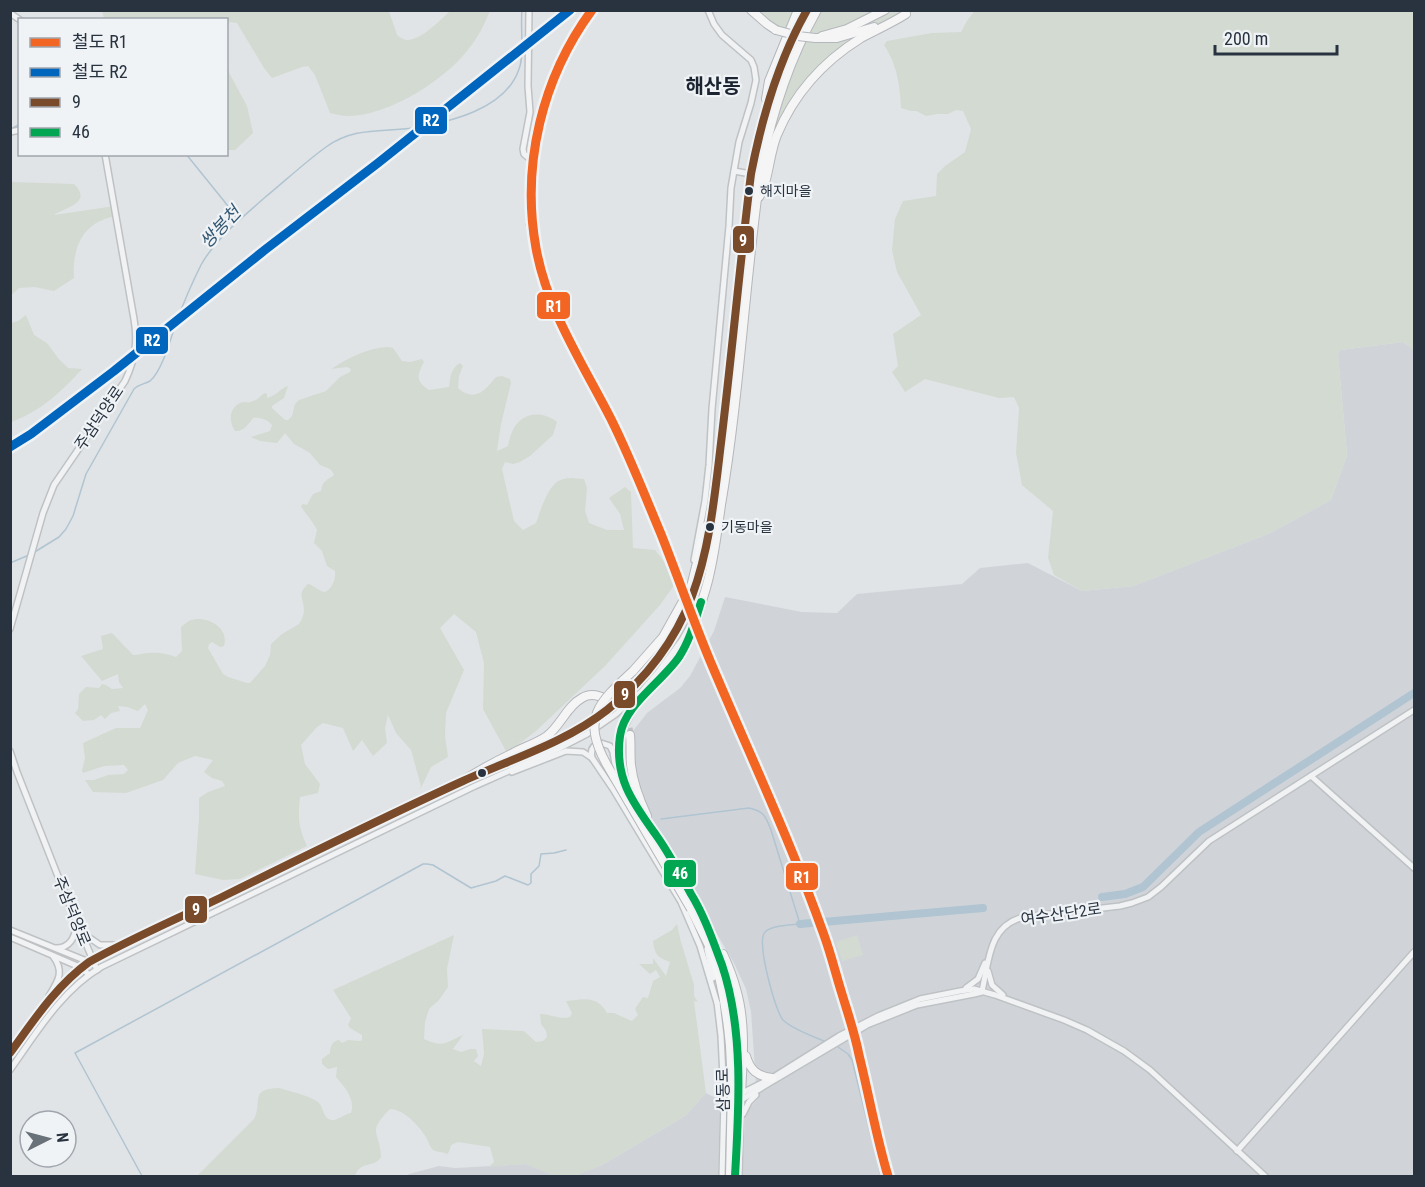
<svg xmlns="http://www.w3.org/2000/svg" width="1425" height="1187" font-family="'Roboto Condensed','Noto Sans KR',sans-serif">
	<rect width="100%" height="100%" fill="#e1e4e6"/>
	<g fill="#d0d4d9">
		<path d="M1403,342L1414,350V1176H742L745,1117L749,1108L757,1100L751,1012L746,989L734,963L646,814L637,792L630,738L633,731L647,713L680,688L690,676L714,631L725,597L802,612L837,613L857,594L962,584L980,568L1028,563L1082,591L1133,586L1268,534L1331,500L1347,455L1338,355L1340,350Z"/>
		<path d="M706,1093L720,1100L718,1176H573L602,1165L685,1116Z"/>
		<path d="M526,1164L556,1176H405L409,1174L439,1166L455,1168Z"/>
	</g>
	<g fill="#d3dad2">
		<path d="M975,10L1414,11V350L1403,342L1340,350L1338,355L1347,455L1331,500L1268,534L1133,586L1082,591L1054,575L1048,558L1053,511L1022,485L1016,453L1019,408L1014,397L999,398L925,379L905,392L892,372L898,366L893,334L921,315L897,272L892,250L895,219L903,201L936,196L937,174L945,166L965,152L971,129L963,111L956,110L948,114H937L926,116L916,111H911L901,108C900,86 897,64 884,45L887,41L932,33L961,32L967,21Z"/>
		<path d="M102,11H389L397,35C400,37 402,39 406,40C421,41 440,20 450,11H490C484,25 478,38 467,51C443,81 388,116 348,116C342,116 336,114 330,113L315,75L308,66L302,67L272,78L264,68L237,23L230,22L227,26L226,20L104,19Z"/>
		<path d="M751,11H911L872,32L815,75L777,136L760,131L788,34Z"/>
		<path d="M226,67L247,106L253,133L235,150H227Z"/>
		<path d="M11,182L74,184C93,203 66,207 54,215L115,206L117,216C83,221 72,247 74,278L54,291L35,287L19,288L11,295Z"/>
		<path d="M26,315L34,335L47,343L58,358L68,368L82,369C62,391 40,412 11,422V323L18,321Z"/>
		<path d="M388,347L393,348L402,361L410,362L422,359L424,362C417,375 415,381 429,390L449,387C450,377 451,368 460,363L463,366L459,376L458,388C475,403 485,390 496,377L502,376L510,379L511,383L501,424L497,451L508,446C509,441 510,436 512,432C520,412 542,410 557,422L553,435L530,456L520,462L513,464L505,462L502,469L514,521L523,530L536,523C541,509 549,481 564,479C571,477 578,479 584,479L587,488L585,511L589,523L607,530H624L620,514L609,498L625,487L631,492L633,548L655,550L667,565L675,584L660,605L605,666L536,731L507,753L483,709L484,663L476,632L454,614L440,628L464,670L446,713L445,736L448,757L431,767L420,790L421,786L411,750L396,733L388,715L385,728L387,743L373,756L362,740L353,751L343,728L323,723L317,727L301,745L305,764L320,784L318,793L300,797C298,819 298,826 307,846L240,879L223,880L195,874L199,818V798L208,792L225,786L222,781L212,778L204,772L213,760L195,756L178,763L163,780L126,793L93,792L85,780H94L108,775L124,774L128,770L124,765L104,766L83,773L82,771L85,758L83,743L116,728H140L148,710L145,704L138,711L127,707L118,706L120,711L111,713L105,719L101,715L94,720L83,721L75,713L78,709L79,694L86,687L99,688L102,684L106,685L112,689L123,688L119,682L118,674L102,681L81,656L103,649L101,636L112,633L133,655C138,655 144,653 149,653C158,652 168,654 176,657L182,651L181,627C183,625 186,623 189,621C205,614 230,627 224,646L220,647L212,642L209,644L208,648L223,674L228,677L247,683H250L265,666L270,655L271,644L282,634L299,624C302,619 304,615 304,609C303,597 297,594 308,584C314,585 318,591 325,592C332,589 336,579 335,571L327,566L322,551L314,543L317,530C313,521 306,515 301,506L303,504L307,505L313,494L321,491C322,482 326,480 333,476L334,474L330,469L320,465L310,453L294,444L285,433L277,443L260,441L251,437L270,431L272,425C268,420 260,417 253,418C248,424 244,432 235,431C228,421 229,406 243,402C246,402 250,403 253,401C258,400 261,395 265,393L267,394V398C276,396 280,389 288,386L284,398L272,406V408L285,420H288L292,416L295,404L299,400L326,391L340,377L350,372L351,369L347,367L331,369C348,358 367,348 388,347Z"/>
		<path d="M677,924L681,942L694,985V996L698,1002L694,1001L706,1093L685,1116L602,1165L578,1175L573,1176H556L525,1164L489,1167L494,1162L490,1147L458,1142L451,1145L449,1152L447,1154C443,1152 437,1152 433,1150C430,1147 428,1141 426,1137C418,1125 405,1110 390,1109C366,1133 380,1131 381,1157C374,1169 360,1160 355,1176H197L254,1119C263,1103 248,1089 279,1088C289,1091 312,1096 319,1103C324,1108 323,1121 334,1120C337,1120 345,1114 351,1113C356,1100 344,1086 336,1077L337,1067L328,1069L322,1064V1059L330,1053C330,1047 332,1041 339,1040L342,1043L348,1040L360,1041L362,1040V1035L350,1028L348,1025L351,1018L333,990L454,935L447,969L448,987L439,1000L429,1009L425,1022L424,1039C445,1048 444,1043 463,1035L453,1049L461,1052L470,1049H476L478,1056L474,1061L481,1066L484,1054L482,1029L524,1031L536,1042L543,1041L547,1037L546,1031L541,1024L540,1014C551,1014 559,1020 570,1017L572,1013L566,1001C583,999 597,995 607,1013H614L632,1021L638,1015L635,1009L643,997L648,998L653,981L660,977L656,970L650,974L639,964H653V958L666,976L670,962C657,957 655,955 653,941L672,930Z"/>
		<path d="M857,935L863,955L842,961L836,942Z"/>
	</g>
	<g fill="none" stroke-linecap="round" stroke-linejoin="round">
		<g stroke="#b0c4d1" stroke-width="1.5">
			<path d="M11,129L20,124"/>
			<path d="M186,154L224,201L238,220"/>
			<path d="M33,553L59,537L66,529L73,516L86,474L134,389C139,384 145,384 150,381C162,371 171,338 176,323C183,304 192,283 201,265C216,238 241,219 263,199C284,182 304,163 326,147C354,127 381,132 413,128C450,122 506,109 519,69C525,54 520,28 522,10"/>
			<path d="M10,563L29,555"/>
			<path d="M661,819L749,808C764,811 766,817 771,830L800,924C792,925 771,925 765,932C756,941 775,1011 783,1020C792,1029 812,1036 824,1041"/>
			<path d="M838,1047L848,1054L852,1060L881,1176"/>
			<path d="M142,1176L75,1053L423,864H427L433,865L471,888L496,881L505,876L528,885L531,883V874L539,866L541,854L554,853L566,850"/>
		</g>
		<g stroke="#b0c4d1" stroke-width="8">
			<path d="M1102,897L1125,894L1143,887L1199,832L1414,693"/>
			<path d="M800,924L983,908"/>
		</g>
		<path stroke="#bcc1c5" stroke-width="5" stroke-dasharray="5 2.5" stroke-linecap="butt" d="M526,226L537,222"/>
		<path stroke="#bcc1c5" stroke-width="8" stroke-dasharray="8 4" stroke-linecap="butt" d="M608,700C622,709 627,720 630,735"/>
		<defs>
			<g id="minor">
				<path d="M529,10L528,86L530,112L523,149L524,154L530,159"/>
				<path d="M10,13L20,20"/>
				<path d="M10,132L20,130"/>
				<path d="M734,171L751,174"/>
				<path d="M694,560L705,501L709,465L712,409L729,226L731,188L739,142L751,103L756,80L754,67L751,60L722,35L714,24L708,10"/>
				<path d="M10,629L43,513L54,485L125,381C135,360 138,342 134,319L105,154"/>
				<path d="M10,751L17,772L61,884L97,970"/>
				<path d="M592,758C590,750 593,745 601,743L610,746L613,752L617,777"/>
				<path d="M484,772C519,757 556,743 588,723C635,694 672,648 692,597C700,575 704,552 709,530"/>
				<path d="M512,772L566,751L583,752L592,758L613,789L681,902L700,946L717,1003"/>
				<path d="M1311,776L1414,868"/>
				<path d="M10,930L89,962"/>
				<path d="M81,932L100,945H119"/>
				<path d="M10,937L82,968L89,975"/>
				<path d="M56,948C70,948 74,938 77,926"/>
				<path d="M707,949L713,978"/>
				<path d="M988,971L992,985L1003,995"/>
				<path d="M966,988L978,979L985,963"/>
				<path d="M982,991C989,962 988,925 1024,917L1120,906L1132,903L1148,897L1161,887L1209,841L1414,710"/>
				<path d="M49,996C58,981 65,972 53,956"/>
				<path d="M717,1002L721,1036L724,1098L722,1176"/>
				<path d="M10,1053C34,1020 56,986 89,962L271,873L467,779"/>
				<path d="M10,1070C37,1032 61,991 101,967L475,786L558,749L587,734L616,714L642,691L659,671L682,640L695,617"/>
				<path d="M740,1094L772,1078L839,1036L878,1016L920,999L960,991L974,989L995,995L1064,1020L1087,1030L1124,1051L1150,1070L1265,1176"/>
				<path d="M724,1110L867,1025L917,1005L974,994L982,992"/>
				<path d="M743,1114L749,1102L756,1095"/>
				<path d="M1237,1151L1414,952"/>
				<path d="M739,1176L741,1097"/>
			</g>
			<g id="highway">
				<path d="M751,10L767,24L776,30"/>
				<path d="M822,36L847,29L885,10"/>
				<path d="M815,38H837L874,27"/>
				<path d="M766,99L769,81L798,10"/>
				<path d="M759,197C769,181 769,154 777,135C794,94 824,61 861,38C876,30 892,23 906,14"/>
				<path d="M633,671L663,637L691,587L706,526L710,522L726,403L751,174C762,117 778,61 807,10"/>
				<path d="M630,735C631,745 630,755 631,765C633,783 639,799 647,816"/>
				<path d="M464,780C480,770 496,761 513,753C524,747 537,743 547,736C561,725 567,706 582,698C591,692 600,696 608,700"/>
				<path d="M691,909C697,922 704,935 710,948C722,979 727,1013 730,1046"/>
				<path d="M723,954C728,965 733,977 736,989C746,1022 743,1059 741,1093"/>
				<path d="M736,1047C733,998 720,951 699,907C687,883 672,860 658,838C655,833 650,828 647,823C632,803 620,780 619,755C618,708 654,691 678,657C693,637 699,611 706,588C714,561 717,532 721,505C740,393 745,280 761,168C772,113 789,60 817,10"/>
				<path d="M746,1056C750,1070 757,1076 772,1078"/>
			</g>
		</defs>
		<use href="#minor" stroke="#bfc2c4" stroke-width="8"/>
		<use href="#highway" stroke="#b4b7bb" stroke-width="10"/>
		<use href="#minor" stroke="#f1f2f3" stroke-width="5"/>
		<use href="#highway" stroke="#f5f5f6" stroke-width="8"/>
		<g stroke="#caccce" stroke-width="1.5" stroke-dasharray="3 6" stroke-linecap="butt">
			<path d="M592,10C532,92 514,202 550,297C566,339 591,378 611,419C630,457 645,497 662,536"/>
			<path d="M10,443L56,411L149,339L565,10"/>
			<path d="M710,661L768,794L793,854L825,937L859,1053L879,1146L888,1176"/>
		</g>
		<defs>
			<g id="highway-bridge">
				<path d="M776,30L798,36L815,38"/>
				<path d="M633,671C598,703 581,718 607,765L691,909"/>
				<path d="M730,1176L732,1085L730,1046"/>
				<path d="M735,1176L738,1086L736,1047"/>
			</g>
		</defs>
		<use href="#highway-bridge" stroke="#b4b7bb" stroke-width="10" stroke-linecap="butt"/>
		<use href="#highway-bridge" stroke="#f5f5f6" stroke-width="8"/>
		<defs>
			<path id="bus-1" d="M10,1053C34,1020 56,986 89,962C132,938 179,918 224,896C303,857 382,818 463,781C511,759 565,743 607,710C645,680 675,641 692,596C710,548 715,493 721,443C732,353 740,263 751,174C762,117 778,61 807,10"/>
			<path id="bus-2" d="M701,602C695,621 690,640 679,657C662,682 624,705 620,736C614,778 633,803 656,835C669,853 680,874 691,894C704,915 713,941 722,965C744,1030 739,1108 735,1176"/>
		</defs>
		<use href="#bus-1" stroke="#eff3f6" stroke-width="12"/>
		<use href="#bus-2" stroke="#eff3f6" stroke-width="12"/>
		<use href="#bus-1" stroke="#7a4b2a" stroke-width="8"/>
		<use href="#bus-2" stroke="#00a651" stroke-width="8"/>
		<defs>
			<path id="rail-1" d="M592,10C542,78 521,165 536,248C547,310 583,364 611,419C630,457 645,496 661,534C678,577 693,620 711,663C749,753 791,842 824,935C831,954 836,975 842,994C848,1014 855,1034 859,1055C869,1095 876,1136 888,1176"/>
			<path id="rail-2" d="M10,447L31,434L114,371L266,249L378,163L570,10"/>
		</defs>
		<use href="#rail-1" stroke="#eff3f6" stroke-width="14"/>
		<use href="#rail-2" stroke="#eff3f6" stroke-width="14"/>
		<use href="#rail-1" stroke="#f26522" stroke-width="9"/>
		<use href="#rail-2" stroke="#0065bd" stroke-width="9"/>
	</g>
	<g fill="#29333f" stroke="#eff3f6" stroke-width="2">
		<circle cx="749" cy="191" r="5"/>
		<circle cx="710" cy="527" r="5"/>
		<circle cx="482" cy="773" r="5"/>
	</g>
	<g text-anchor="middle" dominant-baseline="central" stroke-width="4.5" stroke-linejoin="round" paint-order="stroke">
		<g font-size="14" fill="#29333f" stroke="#eff3f6" text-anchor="start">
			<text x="760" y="191">해지마을</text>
			<text x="721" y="527">기동마을</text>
		</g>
		<g font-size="16" fill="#29333f" stroke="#eff3f6">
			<text transform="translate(99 418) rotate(-56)">주삼덕양로</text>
			<text transform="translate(72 911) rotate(68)">주삼덕양로</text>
			<text transform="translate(1061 914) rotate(-8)">여수산단2로</text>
			<text transform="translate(723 1090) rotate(-91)">삼동로</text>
		</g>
		<g font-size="18" font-style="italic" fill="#345772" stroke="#eff3f6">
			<text transform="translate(220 227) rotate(-47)">쌍봉천</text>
		</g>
		<g font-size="20" font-weight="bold" fill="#1b2430" stroke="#eff3f6">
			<text x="713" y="86">해산동</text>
		</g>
	</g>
	<g stroke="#eff3f6" stroke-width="2">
		<rect x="414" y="106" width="34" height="29" rx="6" fill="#0065bd"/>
		<rect x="732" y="225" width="23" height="29" rx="6" fill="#7a4b2a"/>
		<rect x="536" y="291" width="35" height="29" rx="6" fill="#f26522"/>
		<rect x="135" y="326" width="34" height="29" rx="6" fill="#0065bd"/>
		<rect x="613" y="680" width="23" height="29" rx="6" fill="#7a4b2a"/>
		<rect x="663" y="859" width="34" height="29" rx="6" fill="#00a651"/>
		<rect x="785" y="862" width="34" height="29" rx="6" fill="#f26522"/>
		<rect x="184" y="895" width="24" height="29" rx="6" fill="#7a4b2a"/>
	</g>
	<g font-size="16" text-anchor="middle" font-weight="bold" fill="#fff">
		<text x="431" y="126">R2</text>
		<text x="743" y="246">9</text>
		<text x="554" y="312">R1</text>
		<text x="152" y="346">R2</text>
		<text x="625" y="700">9</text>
		<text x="680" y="879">46</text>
		<text x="802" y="883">R1</text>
		<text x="196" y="915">9</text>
	</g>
	<rect width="1425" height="1187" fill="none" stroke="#29333f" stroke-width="24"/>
	<rect x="18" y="18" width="210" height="138" fill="#eff3f6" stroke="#a0a6ad" stroke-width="1.5"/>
	<rect x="30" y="38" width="30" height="9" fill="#f26522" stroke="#a0a6ad" stroke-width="1.5"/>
	<text x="72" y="48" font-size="18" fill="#29333f">철도 R1</text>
	<rect x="30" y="68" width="30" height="9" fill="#0065bd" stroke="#a0a6ad" stroke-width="1.5"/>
	<text x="72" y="78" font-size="18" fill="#29333f">철도 R2</text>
	<rect x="30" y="98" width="30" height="9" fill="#7a4b2a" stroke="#a0a6ad" stroke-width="1.5"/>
	<text x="72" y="108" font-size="18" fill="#29333f">9</text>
	<rect x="30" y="128" width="30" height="9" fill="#00a651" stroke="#a0a6ad" stroke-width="1.5"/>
	<text x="72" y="138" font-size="18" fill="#29333f">46</text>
	<g transform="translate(48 1139) rotate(84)"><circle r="28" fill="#eff3f6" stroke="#a0a6ad" stroke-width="1.5"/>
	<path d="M0-4.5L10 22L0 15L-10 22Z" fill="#697179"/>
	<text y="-9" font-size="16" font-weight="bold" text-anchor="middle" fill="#29333f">N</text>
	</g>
	<path d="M1215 45v9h122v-9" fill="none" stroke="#29333f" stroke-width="3"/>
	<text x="1224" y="45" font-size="18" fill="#29333f" stroke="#eff3f6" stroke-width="4.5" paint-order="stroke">200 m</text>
</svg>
